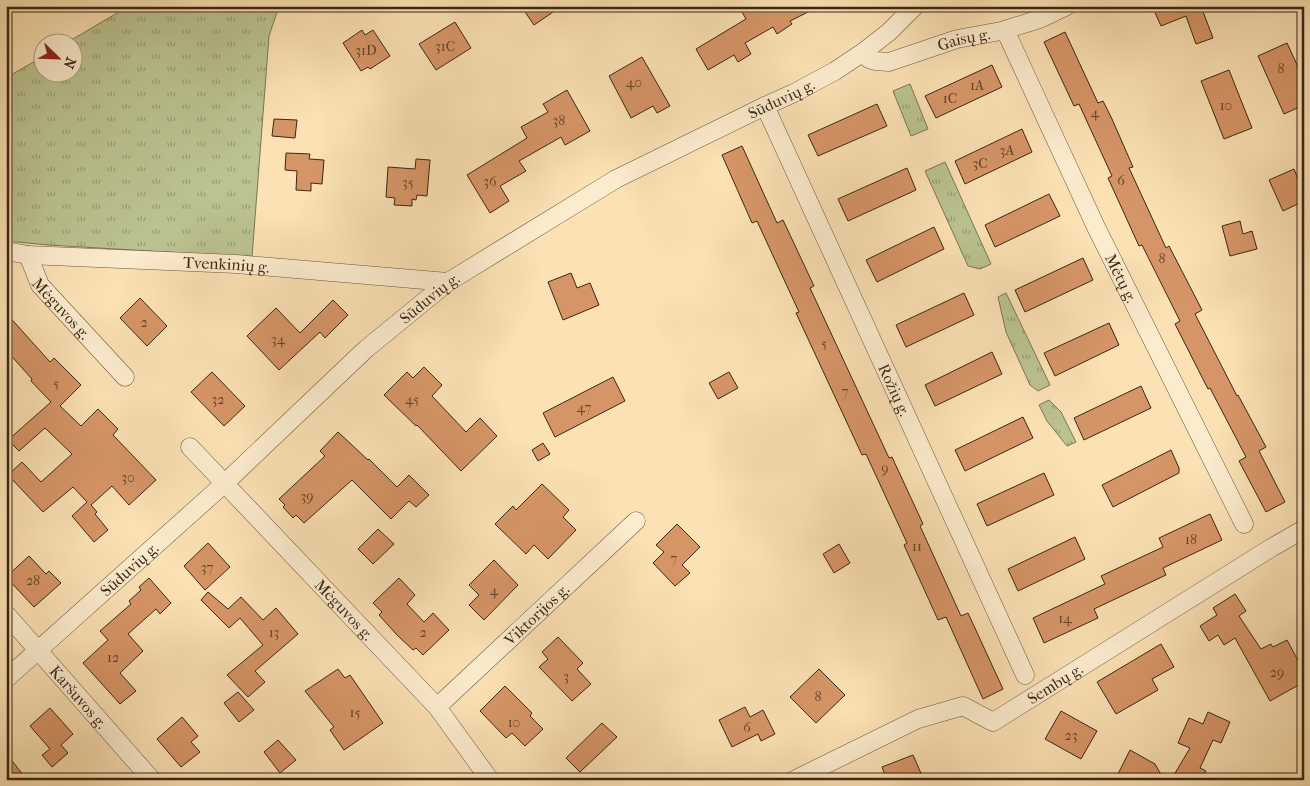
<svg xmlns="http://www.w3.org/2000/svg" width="1310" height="786" font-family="'IM FELL French Canon',serif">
	<defs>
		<pattern id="grass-tufts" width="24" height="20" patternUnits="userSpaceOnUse" patternTransform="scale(1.25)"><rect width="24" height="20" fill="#bbc390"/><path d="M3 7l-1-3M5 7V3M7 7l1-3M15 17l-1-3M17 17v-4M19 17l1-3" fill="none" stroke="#999e74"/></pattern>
	</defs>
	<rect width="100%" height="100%" fill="#fbe1b4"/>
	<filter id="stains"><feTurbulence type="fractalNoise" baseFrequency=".004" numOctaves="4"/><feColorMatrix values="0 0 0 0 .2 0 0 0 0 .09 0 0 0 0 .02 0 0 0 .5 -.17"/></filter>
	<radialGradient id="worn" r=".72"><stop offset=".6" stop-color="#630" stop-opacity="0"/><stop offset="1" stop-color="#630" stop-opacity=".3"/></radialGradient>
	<g fill="url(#grass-tufts)" stroke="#7b7552">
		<path d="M129,6H279L269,36L252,257L48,245L6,241V78L42,57V72H72V42H68Z"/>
		<path d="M910,84L928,129L911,136L893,91Z"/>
		<path d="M945,162L991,264L980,269L968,266L925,171Z"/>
		<path d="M1006,293L1050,385L1038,391L1030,385L1006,332L998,297Z"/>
		<path d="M1049,400L1061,412L1076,442L1067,446L1047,421L1039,405Z"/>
	</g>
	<g fill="#d69567" stroke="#3b2714">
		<path d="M521,6H562L534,25Z"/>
		<path d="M751,6H820L790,21L792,24L777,34L773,27L745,43L751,54L738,62L734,55L708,70L696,49L746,19L742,12Z"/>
		<path d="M1152,6H1208L1202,9L1213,38L1196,44L1186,16L1161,26Z"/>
		<path d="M455,22L471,48L436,70L419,44Z"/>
		<path d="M362,30L365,35L373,30L390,56L370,69L368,67L361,71L343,43Z"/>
		<path d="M1065,32L1098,103L1103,101L1112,119L1133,167L1129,168L1166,248L1169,246L1202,310L1195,314L1237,396L1238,395L1266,447L1259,451L1285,502L1266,512L1239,461L1246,457L1210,388L1208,389L1175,324L1180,321L1142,245L1139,246L1108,178L1112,176L1079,104L1074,106L1044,42Z"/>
		<path d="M1287,43L1304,80V105L1284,114L1258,56Z"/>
		<path d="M642,57L670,106L657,113L653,106L631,118L609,76Z"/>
		<path d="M992,65L1002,87L936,118L925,96Z"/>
		<path d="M1229,70L1252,128L1224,139L1201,81Z"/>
		<path d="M567,90L590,131L565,145L561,137L519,161L526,171L500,186L509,201L490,213L467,175L527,138L521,127L548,112L543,104Z"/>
		<path d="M877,104L887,126L818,156L808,135Z"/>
		<path d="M274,119L297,120L295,138L272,136Z"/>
		<path d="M1022,129L1032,152L965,184L955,161Z"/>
		<path d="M742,146L777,223L783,220L814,286L810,288L889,458L892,457L917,511L923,524L920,526L961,616L968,613L1003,689L983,699L946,617L938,620L904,545L907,543L866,454L862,455L796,313L799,312L757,221L752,223L722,155Z"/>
		<path d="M286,153L310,154L309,159L324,160L322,184L311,183V191L296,190L297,171L285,170Z"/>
		<path d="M416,159L430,160L427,196L417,195L416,200L412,199V206L394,205L395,198L386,197L388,167L415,169Z"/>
		<path d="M907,168L916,190L848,221L838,199Z"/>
		<path d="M1294,169L1298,179L1304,177V201L1283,211L1269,180Z"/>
		<path d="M1049,194L1060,216L995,247L985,225Z"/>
		<path d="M1240,221L1243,234L1252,231L1257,249L1230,256L1222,226Z"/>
		<path d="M934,227L944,249L877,282L866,260Z"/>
		<path d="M1083,258L1093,280L1025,312L1015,290Z"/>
		<path d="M571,273L577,288L590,283L599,305L563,320L548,282Z"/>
		<path d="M964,293L974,315L906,347L896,325Z"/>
		<path d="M140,298L167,326L147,346L120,318Z"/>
		<path d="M333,300L348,315L325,338L320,332L279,370L247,336L276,308L300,333Z"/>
		<path d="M6,313L50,362L54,358L81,385L60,406L81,426L98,409L118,429L113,435L156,480L129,505L112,486L91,505L97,512L95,514L108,530L94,542L72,516L87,502L73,487L43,512L8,475L22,462L41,482L72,454L45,428L19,451L8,440L51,402L31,381L32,379L6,350Z"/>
		<path d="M1109,323L1119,345L1055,376L1044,353Z"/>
		<path d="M992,352L1002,374L935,406L925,385Z"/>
		<path d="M424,367L442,385L432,396L466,432L480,418L497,436L461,471L417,425L416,426L384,395L407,372L413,378Z"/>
		<path d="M212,372L245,406L224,426L191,392Z"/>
		<path d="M729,372L738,388L718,399L709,383Z"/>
		<path d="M613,377L625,401L555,437L543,413Z"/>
		<path d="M1141,386L1151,408L1084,440L1074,418Z"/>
		<path d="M1023,417L1033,438L965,471L955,450Z"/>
		<path d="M338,432L368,460L369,459L397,487L409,475L429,495L416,507L409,501L391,519L352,480L304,523L296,515L293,518L283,507L285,505L279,499L325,456L320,451Z"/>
		<path d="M543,443L550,454L538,461L532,450Z"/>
		<path d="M1171,450L1179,468V473L1113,507L1102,485Z"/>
		<path d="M1044,473L1054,495L987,526L977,504Z"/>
		<path d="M542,484L569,510L563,517L576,530L548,559L534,545L526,554L495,524L513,506L516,510Z"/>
		<path d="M1210,514L1222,540L1163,568L1166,575L1094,609L1098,618L1044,643L1033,618L1105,584L1101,576L1163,547L1159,538Z"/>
		<path d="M677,524L700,547L682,565L690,573L675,586L653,563L664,552L656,545Z"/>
		<path d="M378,529L394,544L373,564L358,549Z"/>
		<path d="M1075,537L1085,559L1018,591L1008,569Z"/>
		<path d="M208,543L230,567L205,590L184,566Z"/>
		<path d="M839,544L850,563L834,573L823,554Z"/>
		<path d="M29,556L46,574L49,571L61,583L34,607L6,577Z"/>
		<path d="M494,560L518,585L484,620L469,605L479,595L469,585Z"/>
		<path d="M149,578L171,603L160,614L156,609L128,634L143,651L120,673L136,691L120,704L83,663L108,640L100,631L131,604L129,601L141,590L139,587Z"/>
		<path d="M399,578L415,595L407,604L424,622L433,613L449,630L423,655L416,648L413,650L397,635L379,615L382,612L373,603Z"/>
		<path d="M208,592L228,609L241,597L263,620L276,608L298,634L255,671L265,682L248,697L227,675L263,645L240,618L229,628L201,600Z"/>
		<path d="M1235,594L1246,611L1239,616L1261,649L1271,644L1273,647L1287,640L1302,668L1299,670L1304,679V682L1270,701L1235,638L1224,645L1218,635L1209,641L1200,626L1217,615L1213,608Z"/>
		<path d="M558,637L583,663L577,669L591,684L572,701L539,667L548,659L542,652Z"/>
		<path d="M1161,644L1174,667L1152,679L1158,690L1116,714L1097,682Z"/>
		<path d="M338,669L345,678L350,675L383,723L344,750L330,730L334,727L305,691Z"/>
		<path d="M819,669L845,695L816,723L790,697Z"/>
		<path d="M505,686L532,713L530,716L543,729L525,746L512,733L506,738L480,711Z"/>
		<path d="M238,692L254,710L239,722L224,703Z"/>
		<path d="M745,707L750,717L763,710L775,734L761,741L758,734L732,747L719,720Z"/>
		<path d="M50,708L73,734L61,745L68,753L52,767L42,755L50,749L30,726Z"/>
		<path d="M1061,711L1097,731L1081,759L1045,739Z"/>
		<path d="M1208,712L1230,722L1221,743L1213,740L1200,768L1206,771L1201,780H1171L1190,748L1178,743L1189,718L1203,724Z"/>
		<path d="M182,717L198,736L191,742L200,752L181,767L157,739Z"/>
		<path d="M602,723L617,737L580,772L566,758Z"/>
		<path d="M278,740L296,760L280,773L264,752Z"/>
		<path d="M1130,750L1155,764L1164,780H1115Z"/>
		<path d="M6,753L27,780H6Z"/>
		<path d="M913,755L924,780H887L882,767Z"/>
	</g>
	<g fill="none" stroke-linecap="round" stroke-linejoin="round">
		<defs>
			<g id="minor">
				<path id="s1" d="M1005,30L1096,227L1244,524"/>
				<path id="s2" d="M862,53L869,59L875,61L889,62L957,39L1001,31L1040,19L1067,6"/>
				<path id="s3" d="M765,106L1025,675"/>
				<path id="s4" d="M6,251L28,255L236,264L448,282"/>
				<path id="s5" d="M28,255L40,285L125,377"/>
				<path id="s6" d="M190,447L437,707L490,780"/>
				<path id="s7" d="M6,614L152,780"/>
				<path id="s8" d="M6,679L225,483L366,349L448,282L616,179L765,106L794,93L835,71L862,53L889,32L915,6"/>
				<path id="s9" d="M437,707L636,521"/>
				<path id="s10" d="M794,780L918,719L963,706L993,722L1271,548L1304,529"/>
			</g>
		</defs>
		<use href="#minor" stroke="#6b563c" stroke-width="19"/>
		<use href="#minor" stroke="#fcecce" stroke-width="18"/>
	</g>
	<g text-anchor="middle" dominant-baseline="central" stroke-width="4" stroke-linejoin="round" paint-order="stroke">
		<g font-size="14" fill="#624229">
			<text x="445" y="46">31C</text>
			<text x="366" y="50">31D</text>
			<text x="1281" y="68">8</text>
			<text x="634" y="82">40</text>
			<text x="977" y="85">1A</text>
			<text x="950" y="98">1C</text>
			<text x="1226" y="105">10</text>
			<text x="1095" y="112">4</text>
			<text x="559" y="120">38</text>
			<text x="1007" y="150">3A</text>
			<text x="980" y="163">3C</text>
			<text x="1121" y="180">6</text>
			<text x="490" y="181">36</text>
			<text x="408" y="182">35</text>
			<text x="1162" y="258">8</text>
			<text x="144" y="322">2</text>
			<text x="278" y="339">34</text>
			<text x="824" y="343">5</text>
			<text x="56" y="383">5</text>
			<text x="845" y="391">7</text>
			<text x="218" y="399">32</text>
			<text x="412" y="399">45</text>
			<text x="584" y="407">47</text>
			<text x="885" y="468">9</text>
			<text x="128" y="477">30</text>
			<text x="307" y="496">39</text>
			<text x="1191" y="539">18</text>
			<text x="917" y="546">11</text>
			<text x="674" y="558">7</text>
			<text x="207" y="567">37</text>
			<text x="33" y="580">28</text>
			<text x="494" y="590">4</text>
			<text x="1065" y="618">14</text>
			<text x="274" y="632">13</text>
			<text x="423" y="632">2</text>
			<text x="113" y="657">12</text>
			<text x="1277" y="672">29</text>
			<text x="566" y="676">3</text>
			<text x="818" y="696">8</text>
			<text x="355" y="712">15</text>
			<text x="514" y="722">10</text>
			<text x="747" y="727">6</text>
			<text x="1071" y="735">23</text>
		</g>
		<g font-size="16" fill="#3b2714" stroke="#fcecce">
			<text stroke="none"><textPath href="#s2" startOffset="108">Gaisų g.</textPath></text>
			<text stroke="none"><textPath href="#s8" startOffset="975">Sūduvių g.</textPath></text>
			<text stroke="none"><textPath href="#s4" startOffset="221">Tvenkinių g.</textPath></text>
			<text stroke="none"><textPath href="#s1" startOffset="274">Mėtų g.</textPath></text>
			<text stroke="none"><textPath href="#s8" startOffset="570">Sūduvių g.</textPath></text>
			<text stroke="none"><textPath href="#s5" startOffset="64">Mėguvos g.</textPath></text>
			<text stroke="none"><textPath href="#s3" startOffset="312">Rožių g.</textPath></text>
			<text stroke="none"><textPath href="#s8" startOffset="165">Sūduvių g.</textPath></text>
			<text stroke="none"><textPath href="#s6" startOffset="224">Mėguvos g.</textPath></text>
			<text stroke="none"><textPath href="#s9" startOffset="136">Viktorijos g.</textPath></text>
			<text stroke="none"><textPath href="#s10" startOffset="292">Sembų g.</textPath></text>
			<text stroke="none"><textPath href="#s7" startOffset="110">Karšuvos g.</textPath></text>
		</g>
	</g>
	<rect width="1310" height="786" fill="none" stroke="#fbe1b4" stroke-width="25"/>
	<rect x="8" y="8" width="1295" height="771" fill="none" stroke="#3b2714" stroke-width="2.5"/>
	<rect x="12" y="12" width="1285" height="761" fill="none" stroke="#3b2714"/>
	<g transform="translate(58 58) rotate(113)"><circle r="24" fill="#fcecce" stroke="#af9d84"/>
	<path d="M0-4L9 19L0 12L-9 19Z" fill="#8f2418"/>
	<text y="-8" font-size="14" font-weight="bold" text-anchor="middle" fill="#3b2714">N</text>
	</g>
	<rect width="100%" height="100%" filter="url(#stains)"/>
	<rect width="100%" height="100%" fill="url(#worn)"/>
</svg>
